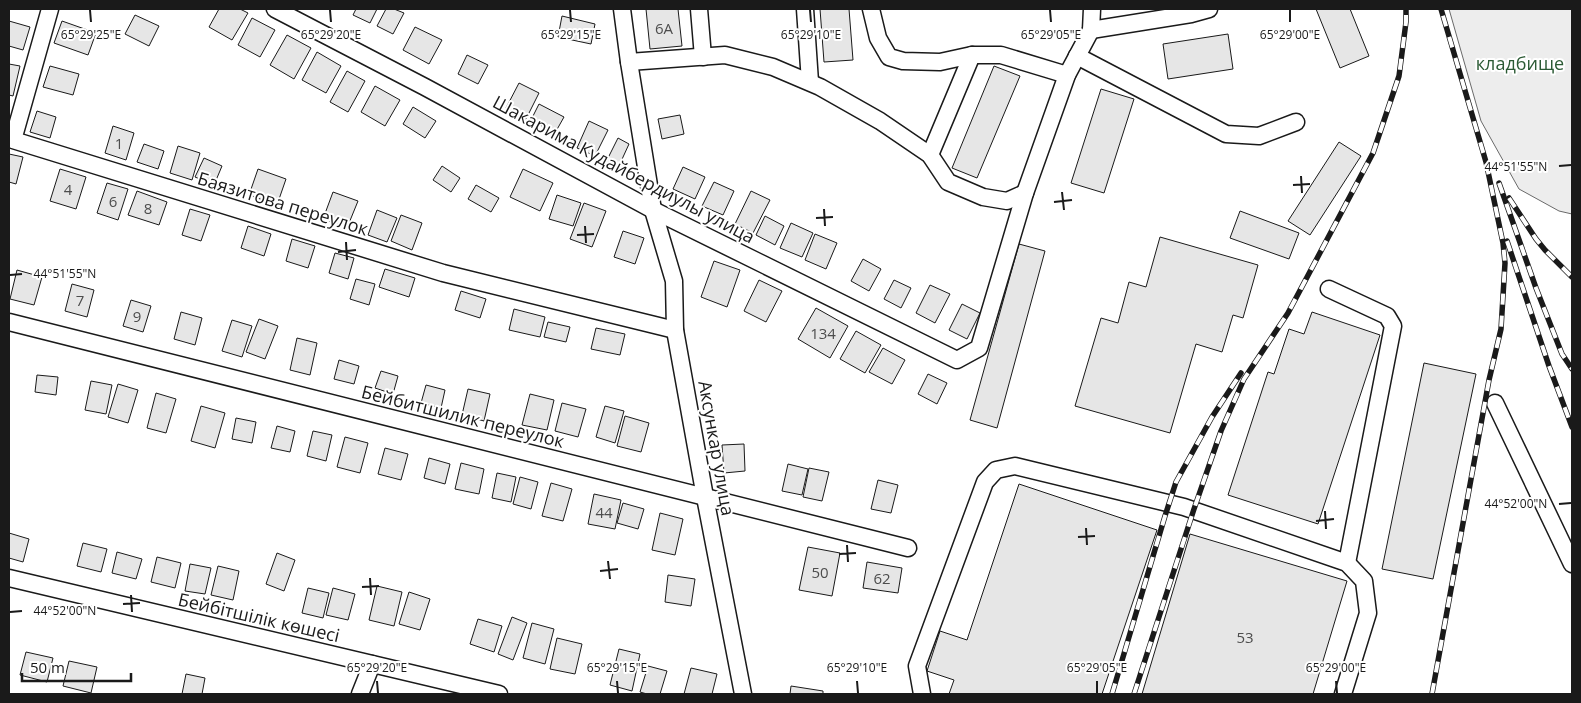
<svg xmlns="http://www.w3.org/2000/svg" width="1581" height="703" font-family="'Open Sans',sans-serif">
	<rect width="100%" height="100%" fill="#fff"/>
	<path fill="#ededed" stroke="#6a6a6a" d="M1449,9H1572V214L1559,211L1519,189L1481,121Z"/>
	<g fill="#e6e6e6" stroke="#1a1a1a">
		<path d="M219,9H240L248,13L232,40L209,27Z"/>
		<path d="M356,9H377L370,23L353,15Z"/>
		<path d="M386,9H394L404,13L393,34L377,26Z"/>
		<path d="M646,9H678L682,46L650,49Z"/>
		<path d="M820,9H849L853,60L824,62Z"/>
		<path d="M1316,9H1350L1369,56L1340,68Z"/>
		<path d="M135,15L159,26L149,46L125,34Z"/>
		<path d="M562,16L595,24L591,44L558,37Z"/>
		<path d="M252,18L275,30L260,57L238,45Z"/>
		<path d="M9,21L30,27L23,50L9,46Z"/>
		<path d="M62,21L96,33L88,55L54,43Z"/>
		<path d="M415,27L442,40L429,64L403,50Z"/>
		<path d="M1228,34L1233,69L1168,79L1163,44Z"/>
		<path d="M287,35L311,48L294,79L270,65Z"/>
		<path d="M317,52L341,66L326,93L302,80Z"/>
		<path d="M467,55L488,65L478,84L458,74Z"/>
		<path d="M9,64L20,66L13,96L9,95Z"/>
		<path d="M50,66L79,74L73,95L43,87Z"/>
		<path d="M994,66L1020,76L977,178L952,168Z"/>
		<path d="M347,71L365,81L348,112L330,102Z"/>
		<path d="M519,83L539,93L526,119L506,108Z"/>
		<path d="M375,86L400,100L385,126L361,112Z"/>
		<path d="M1101,89L1134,99L1104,193L1071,183Z"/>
		<path d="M539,104L564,117L555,133L531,120Z"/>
		<path d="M413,107L436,121L425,138L403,124Z"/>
		<path d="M37,111L56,117L50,138L30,132Z"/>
		<path d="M680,115L684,134L662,139L658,119Z"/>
		<path d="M589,121L608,130L595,156L577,148Z"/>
		<path d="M113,126L134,133L126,160L105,153Z"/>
		<path d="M618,138L629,144L618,168L606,162Z"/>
		<path d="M1339,142L1361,156L1310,235L1288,221Z"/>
		<path d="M144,144L164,151L158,169L137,162Z"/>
		<path d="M178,146L200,153L192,180L170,173Z"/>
		<path d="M9,154L23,157L16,184L9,182Z"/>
		<path d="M204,158L222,166L214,185L195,177Z"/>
		<path d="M442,166L460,178L451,192L433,180Z"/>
		<path d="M683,167L705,177L695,199L673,189Z"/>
		<path d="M60,169L86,177L76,209L50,201Z"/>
		<path d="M258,169L286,179L277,205L249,195Z"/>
		<path d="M523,169L553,183L540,211L510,197Z"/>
		<path d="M714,182L734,191L723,215L702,206Z"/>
		<path d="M107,183L128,189L118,220L97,213Z"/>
		<path d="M476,185L499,198L491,212L468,199Z"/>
		<path d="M137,191L167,202L159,225L128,215Z"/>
		<path d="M751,191L770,200L753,233L735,224Z"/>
		<path d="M333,192L358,201L347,228L323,219Z"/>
		<path d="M557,195L581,203L573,226L549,219Z"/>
		<path d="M584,203L606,211L592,247L570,239Z"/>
		<path d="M190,209L210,215L201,241L182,235Z"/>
		<path d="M377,210L397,218L387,242L368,235Z"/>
		<path d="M1240,211L1299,233L1289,259L1230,238Z"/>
		<path d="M401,215L422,223L412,250L391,241Z"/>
		<path d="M765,216L784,226L775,245L756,235Z"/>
		<path d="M791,223L813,233L802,257L780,248Z"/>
		<path d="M248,226L271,234L264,256L241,248Z"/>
		<path d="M623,231L644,238L635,264L614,257Z"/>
		<path d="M815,234L837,243L826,269L805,260Z"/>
		<path d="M1160,237L1258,265L1243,318L1233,315L1222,352L1196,344L1170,433L1075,406L1101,318L1118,323L1129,282L1146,287Z"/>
		<path d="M292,239L315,246L308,268L286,261Z"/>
		<path d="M1019,244L1045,251L997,428L970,420Z"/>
		<path d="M335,253L354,258L348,279L329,273Z"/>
		<path d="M863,259L881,269L869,291L851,281Z"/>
		<path d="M714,261L740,270L727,307L701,297Z"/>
		<path d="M385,269L415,278L409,297L379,287Z"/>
		<path d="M17,270L42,277L34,305L10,299Z"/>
		<path d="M356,279L375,284L369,305L350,299Z"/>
		<path d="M759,280L782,291L766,322L744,311Z"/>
		<path d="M894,280L911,288L901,308L884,299Z"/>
		<path d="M72,284L94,290L87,317L65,311Z"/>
		<path d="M930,285L950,294L935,323L916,313Z"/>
		<path d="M461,291L486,299L480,318L455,310Z"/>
		<path d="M131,300L151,306L143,332L123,326Z"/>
		<path d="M962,304L980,313L967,339L949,330Z"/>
		<path d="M816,308L848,326L830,358L798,339Z"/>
		<path d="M514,309L545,317L540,337L509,330Z"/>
		<path d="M181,312L202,318L195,345L174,339Z"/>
		<path d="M1312,312L1380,335L1318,524L1228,495L1268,372L1274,374L1289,329L1304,334Z"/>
		<path d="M259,319L278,326L265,359L246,352Z"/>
		<path d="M232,320L252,326L242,357L222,351Z"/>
		<path d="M548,322L570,327L566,342L544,337Z"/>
		<path d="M596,328L625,334L620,355L591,349Z"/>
		<path d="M856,331L881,345L865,373L840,359Z"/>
		<path d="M297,338L317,343L310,375L290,370Z"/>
		<path d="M883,348L905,360L892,384L869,372Z"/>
		<path d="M339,360L359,366L354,384L334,379Z"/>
		<path d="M1424,363L1476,374L1433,579L1382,569Z"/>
		<path d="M381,371L398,376L393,394L375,388Z"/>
		<path d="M928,374L947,383L937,404L918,394Z"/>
		<path d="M37,375L58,377L56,395L35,392Z"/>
		<path d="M91,381L112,385L106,414L85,410Z"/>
		<path d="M118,384L138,390L128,423L108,417Z"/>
		<path d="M426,385L445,390L441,408L421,403Z"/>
		<path d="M468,389L490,394L484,421L462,415Z"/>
		<path d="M156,393L176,399L166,433L147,428Z"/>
		<path d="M530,394L554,400L547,430L522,425Z"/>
		<path d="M562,403L586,409L578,437L555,431Z"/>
		<path d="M201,406L225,413L215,448L191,441Z"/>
		<path d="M605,406L624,411L615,443L596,437Z"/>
		<path d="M625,416L649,423L641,452L617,446Z"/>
		<path d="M236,418L256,422L252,443L232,439Z"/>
		<path d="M277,426L295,431L290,452L271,448Z"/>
		<path d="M313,431L332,435L326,461L307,456Z"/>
		<path d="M345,437L368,443L360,473L337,467Z"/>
		<path d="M744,444L745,471L724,473L722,445Z"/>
		<path d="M385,448L408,454L401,480L378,474Z"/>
		<path d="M429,458L450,464L445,484L424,478Z"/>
		<path d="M461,463L484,469L479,494L455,489Z"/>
		<path d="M788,464L808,469L802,495L782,491Z"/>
		<path d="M809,468L829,472L822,501L803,497Z"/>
		<path d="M497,473L516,477L511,502L492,498Z"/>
		<path d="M520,477L538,482L531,509L513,504Z"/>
		<path d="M878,480L898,485L891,513L871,509Z"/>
		<path d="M551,483L572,489L563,521L542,516Z"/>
		<path d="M1019,484L1157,530L1102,694H949L954,680L927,671L940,631L967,640Z"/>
		<path d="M594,494L621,500L615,529L588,524Z"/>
		<path d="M623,503L644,509L638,529L617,523Z"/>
		<path d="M660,513L683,519L675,555L652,550Z"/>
		<path d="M9,533L29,539L23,562L9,558Z"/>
		<path d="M1190,534L1347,581L1313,694H1142Z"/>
		<path d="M83,543L107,549L101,572L77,566Z"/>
		<path d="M808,547L840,553L832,596L799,590Z"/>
		<path d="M117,552L142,559L136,579L112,573Z"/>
		<path d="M277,553L295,560L284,591L266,584Z"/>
		<path d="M157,557L181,563L175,588L151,582Z"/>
		<path d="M867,562L902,568L898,593L863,588Z"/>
		<path d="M190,564L211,568L205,594L185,591Z"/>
		<path d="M218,566L239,571L233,600L211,595Z"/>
		<path d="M668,575L695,579L691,606L665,602Z"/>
		<path d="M377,586L402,592L394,626L369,620Z"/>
		<path d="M308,588L329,593L323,618L302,613Z"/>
		<path d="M333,588L355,594L348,620L326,615Z"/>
		<path d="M409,592L430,599L420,630L399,624Z"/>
		<path d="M512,617L527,623L513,660L498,654Z"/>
		<path d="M478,619L502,626L494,652L470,644Z"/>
		<path d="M532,623L554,629L545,664L523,658Z"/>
		<path d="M557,638L582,644L575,674L550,669Z"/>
		<path d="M619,649L640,654L632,691L610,685Z"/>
		<path d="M26,652L53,658L47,682L20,675Z"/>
		<path d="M69,661L97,667L91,693L63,686Z"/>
		<path d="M648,666L667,671L660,694H647L640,692Z"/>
		<path d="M691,668L717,674L712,694H684Z"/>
		<path d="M186,674L205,678L202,694H182Z"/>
		<path d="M791,686L823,691V694H790Z"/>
	</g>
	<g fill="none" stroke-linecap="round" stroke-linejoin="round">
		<defs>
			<g id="minor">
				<path d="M50,9L13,140L443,273L675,330"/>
				<path d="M275,9L425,87L653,210L957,360L979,348L1025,193L1067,75L1091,30L1092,9"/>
				<path d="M622,9L629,62L653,210L674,281L675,330L705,497L743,694"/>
				<path d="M699,9L703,57"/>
				<path d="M805,9L810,82"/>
				<path d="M871,9L878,38L889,57L903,61L940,62L972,55H1001L1067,75"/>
				<path d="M1091,30L1191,14L1209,9"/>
				<path d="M1077,56L1226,134L1259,136L1296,122"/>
				<path d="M629,62L725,55L773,67L820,87L880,121L930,155L948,182L983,197L1007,201L1025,193"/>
				<path d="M930,155L972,55"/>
				<path d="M1329,289L1387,316L1393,326L1347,563"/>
				<path d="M9,322L908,548"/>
				<path d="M1495,403L1572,564"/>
				<path d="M9,578L499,694"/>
				<path d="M360,694L372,664"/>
				<path d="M922,694L917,666L985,482L996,470L1015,466L1184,507L1347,563L1364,581L1368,613L1343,694"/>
			</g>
		</defs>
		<use href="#minor" stroke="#1a1a1a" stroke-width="19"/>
		<use href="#minor" stroke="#fff" stroke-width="16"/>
		<defs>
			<g id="rail">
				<path d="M1499,183L1536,288L1562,354L1572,369"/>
				<path d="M1509,198L1536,239L1545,250L1572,277"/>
				<path d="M1507,241L1549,366L1572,427"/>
				<path d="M1112,694L1165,516L1176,482L1212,417L1241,373"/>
				<path d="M1134,694L1194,509L1221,431L1244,379L1288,313L1373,153L1399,76L1406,22V9"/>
				<path d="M1432,694L1489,380L1501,329L1505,263L1503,243L1486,162L1441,9"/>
			</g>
		</defs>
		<use href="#rail" stroke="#1a1a1a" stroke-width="5.5"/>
		<use href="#rail" stroke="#fff" stroke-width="4" stroke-dasharray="11" stroke-linecap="butt"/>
	</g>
	<path fill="none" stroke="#1a1a1a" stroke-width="2" d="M90,10L91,22M330,10L331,22M570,10L571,22M810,10L811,22M1050,10L1051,22M1290,10V22M1559,166L1571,165M1301,176L1302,193M1293,185L1310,184M1062,192L1064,210M1054,202L1072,200M824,209L825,226M816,218L833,217M585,226L586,243M577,235L594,234M346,242L347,260M338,252L356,250M10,275L22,274M1559,504L1571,503M1325,511L1326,529M1316,521L1334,519M1086,528L1087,545M1078,537L1095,536M847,545L848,562M839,554L856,553M608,561L610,579M600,571L618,569M370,578L371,595M362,587L379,586M131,595L132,612M123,604L140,603M10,612L22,611M377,681L378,693M617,681L618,693M857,681L858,693M1097,681V693M1336,681L1337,693"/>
	<g text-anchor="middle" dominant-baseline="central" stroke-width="4" stroke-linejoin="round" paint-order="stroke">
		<g font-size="15" fill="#4d4d4d">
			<text x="664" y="28">6А</text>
			<text x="119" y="143">1</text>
			<text x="68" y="189">4</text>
			<text x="113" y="201">6</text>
			<text x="148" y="208">8</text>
			<text x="80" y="300">7</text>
			<text x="137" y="316">9</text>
			<text x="823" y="333">134</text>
			<text x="604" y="512">44</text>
			<text x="820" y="572">50</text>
			<text x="882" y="578">62</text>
			<text x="1245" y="637">53</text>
		</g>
		<g font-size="18" fill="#2b5a34" stroke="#fff">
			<text x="1520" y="63">кладбище</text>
		</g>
		<g font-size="18" fill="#1a1a1a" stroke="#fff">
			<text transform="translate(624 169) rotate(28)">Шакарима Кудайбердиулы улица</text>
			<text transform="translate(283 203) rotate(17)">Баязитова переулок</text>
			<text transform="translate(463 416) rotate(14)">Бейбитшилик переулок</text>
			<text transform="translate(717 448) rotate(80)">Аксункар улица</text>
			<text transform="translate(259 617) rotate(13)">Бейбітшілік көшесі</text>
		</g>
	</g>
	<g font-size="12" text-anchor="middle" fill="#1a1a1a" stroke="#fff" stroke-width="4" stroke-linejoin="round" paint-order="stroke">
		<text x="91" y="39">65°29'25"E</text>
		<text x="331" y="39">65°29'20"E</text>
		<text x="571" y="39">65°29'15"E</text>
		<text x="811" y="39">65°29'10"E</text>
		<text x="1051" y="39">65°29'05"E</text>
		<text x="1290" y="39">65°29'00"E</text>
		<text x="1516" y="171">44°51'55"N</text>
		<text x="65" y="278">44°51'55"N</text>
		<text x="1516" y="508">44°52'00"N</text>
		<text x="65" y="615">44°52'00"N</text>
		<text x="377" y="672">65°29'20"E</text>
		<text x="617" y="672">65°29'15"E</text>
		<text x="857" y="672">65°29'10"E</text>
		<text x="1097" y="672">65°29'05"E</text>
		<text x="1336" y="672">65°29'00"E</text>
	</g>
	<rect width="1581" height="703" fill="none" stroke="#1a1a1a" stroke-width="20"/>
	<path d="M22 673v8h109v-8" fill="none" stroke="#1a1a1a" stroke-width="2.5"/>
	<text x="30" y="673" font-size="15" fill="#1a1a1a" stroke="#ffffff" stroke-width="4" paint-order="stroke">50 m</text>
</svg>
